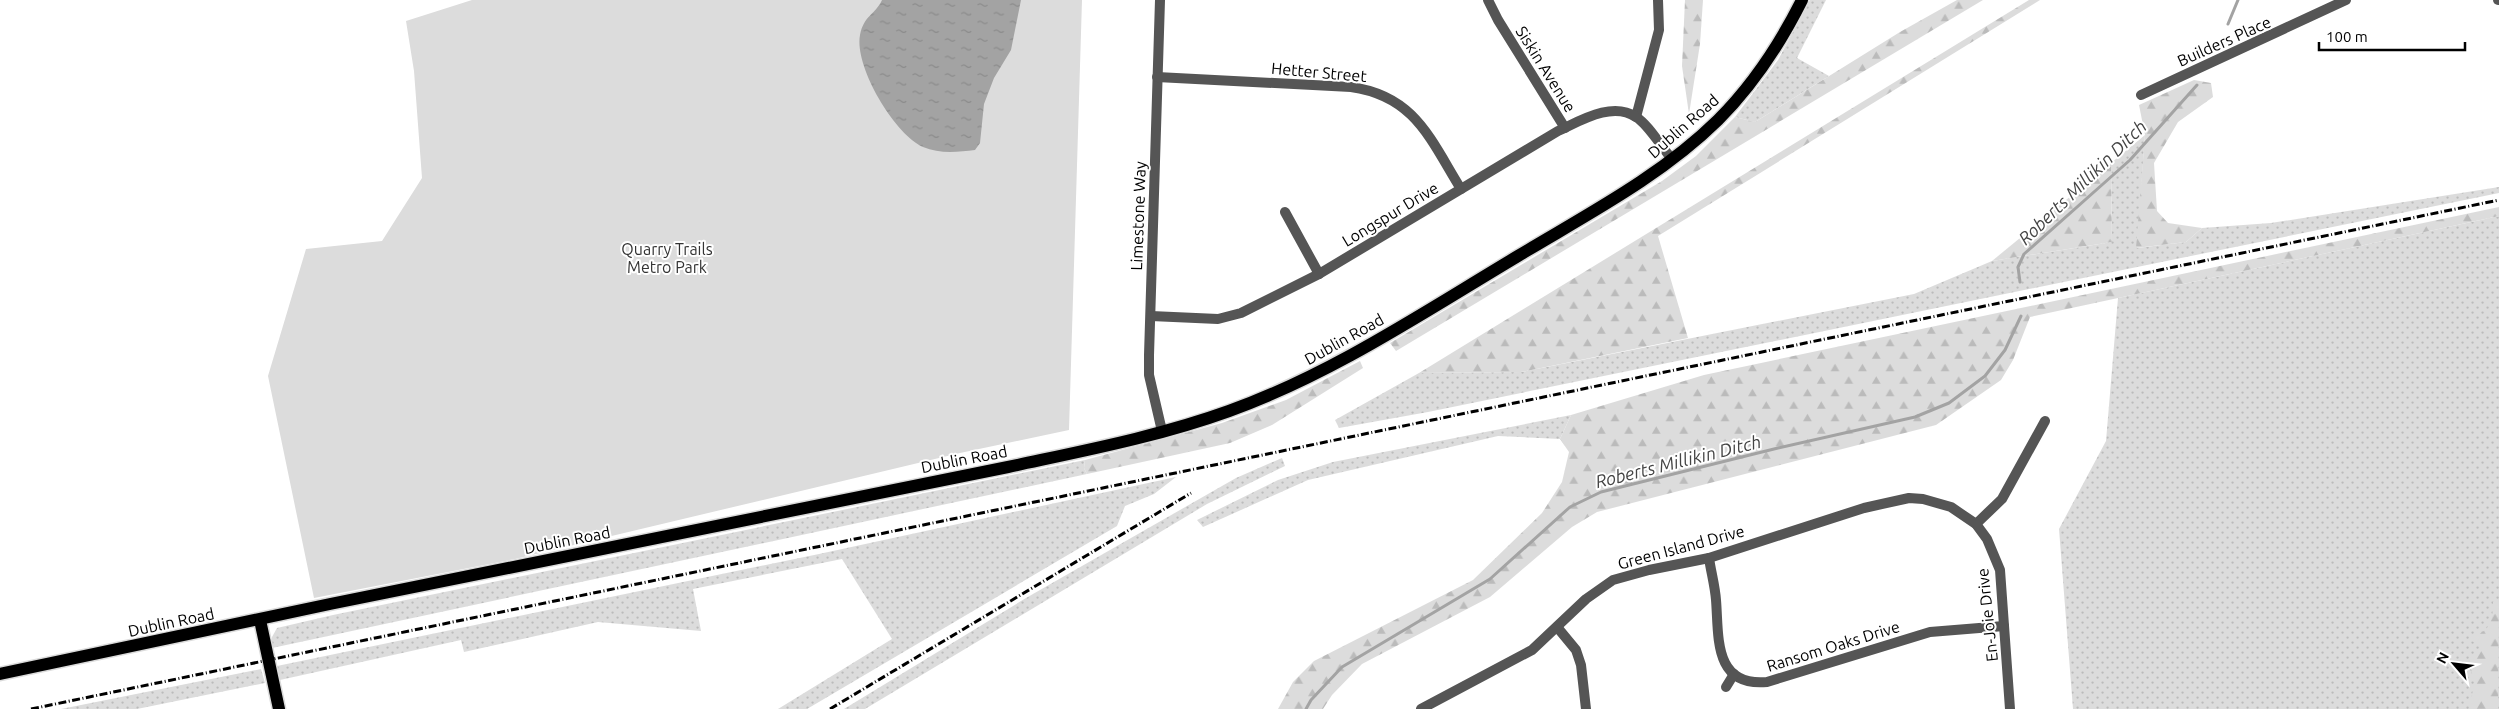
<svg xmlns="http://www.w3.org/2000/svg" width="2499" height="709" font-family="Ubuntu,sans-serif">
	<defs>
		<pattern id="grass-dots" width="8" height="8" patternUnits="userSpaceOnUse" patternTransform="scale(1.25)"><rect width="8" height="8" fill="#dcdcdc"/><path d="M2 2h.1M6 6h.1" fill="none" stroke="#bbb" stroke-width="1.8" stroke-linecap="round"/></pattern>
		<pattern id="forest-firs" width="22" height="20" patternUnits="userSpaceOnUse" patternTransform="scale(1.25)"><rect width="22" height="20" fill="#dcdcdc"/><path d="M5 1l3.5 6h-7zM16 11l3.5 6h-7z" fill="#bbb"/></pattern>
		<pattern id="water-ripples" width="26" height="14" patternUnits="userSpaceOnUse" patternTransform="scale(1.25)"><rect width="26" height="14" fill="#a3a3a3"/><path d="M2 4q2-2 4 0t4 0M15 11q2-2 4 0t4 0" fill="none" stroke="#8b8b8b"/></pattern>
	</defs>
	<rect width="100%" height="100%" fill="#fff"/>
	<g fill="url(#grass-dots)">
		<path d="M1810,0H1826L1797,58L1829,76L1755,122L1735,117L1778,60Z"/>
		<path d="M2145,135L2137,248L2186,242L2202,228L2271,223L2499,187V193L1428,412L1339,428L1335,420L1419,373L1521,372L1914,294L1992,261L2112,242L2111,163Z"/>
		<path d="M2499,216V709H2073L2059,529L2106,441L2118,298Z"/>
		<path d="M1571,415L1560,439L1498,436L1308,480L1203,527L1197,520L1278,480L1333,462Z"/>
		<path d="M1282,458L1285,466L1207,504L865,709H844L1026,598L1236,478Z"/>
		<path d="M1085,460L1084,468L1087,474L272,648V637L277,628L333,615Z"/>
		<path d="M1176,477L1154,494L1125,506L1117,526L807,709H778L892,639L842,559L693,589L701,631L598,622L464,652L461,640L280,680L277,666L819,554Z"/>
		<path d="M261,669L265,683L137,709H61Z"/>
	</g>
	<g fill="url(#forest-firs)">
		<path d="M1685,0H1703L1700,44L1689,114L1682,66Z"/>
		<path d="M1957,0H1983L1396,351L1390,343L1662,181L1696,156L1735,117L1755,122L1900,32Z"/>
		<path d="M2029,0H2040L1658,236L1688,338L1521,372L1419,373Z"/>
		<path d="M2194,80L2211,83L2213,97L2178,122L2154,163L2157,211L2168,223L2202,228L2186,242L2136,248L2145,135L2139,105Z"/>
		<path d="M2111,163L2112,242L1992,261Z"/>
		<path d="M2499,207V216L2030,317L2013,360L2001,380L1936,425L1597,512L1572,527L1490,597L1362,664L1332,695L1323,709H1278L1293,682L1314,661L1473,580L1542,513L1562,482L1569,452L1560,439L1571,415L1704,375Z"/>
		<path d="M1360,361L1363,368L1272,425L1230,443L1087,474L1084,468L1085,460L1222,423L1286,400Z"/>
		<path d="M2499,600L2498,709H2469L2475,680L2468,665L2483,647L2472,641L2474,637C2491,629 2493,620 2493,602Z"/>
	</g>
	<path fill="#dcdcdc" d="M472,0H1082L1069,430L960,453L515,559L314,598L268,376L306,249L382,241L422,178L414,71L406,21Z"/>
	<path fill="url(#water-ripples)" d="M882,0H1021L1011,50L994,78L984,104L980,143L975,150C958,152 939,154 923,147C894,134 854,66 860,35C864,15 875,15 882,0Z"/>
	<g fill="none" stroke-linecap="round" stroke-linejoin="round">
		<g stroke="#a3a3a3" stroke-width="3">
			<path d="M2228,24L2238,0"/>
			<path d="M2020,282L2018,267L2024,254L2130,160L2197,85"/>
			<path d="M1306,709L1311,700L1342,667L1490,579L1570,507L1601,492L1778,448L1915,417L1949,403L1985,376L2005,350L2021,316"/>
		</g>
		<defs>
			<g id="primary">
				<path d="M260,620L279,709"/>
				<path d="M0,674L330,604L1008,467C1082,451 1157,437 1229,411C1332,374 1424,312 1518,256C1586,215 1660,177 1718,120C1753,85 1780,44 1802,0"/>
			</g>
		</defs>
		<use href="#primary" stroke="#dbdbdb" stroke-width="15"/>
		<g stroke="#555" stroke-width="10">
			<path d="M1160,0L1149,355V375L1162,431"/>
			<path d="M1488,0L1498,20L1565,128"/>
			<path d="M2498,0H2499"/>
			<path d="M1157,77L1351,87C1415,96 1430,139 1461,189"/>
			<path d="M2141,95L2346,0"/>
			<path d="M1636,117L1659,30L1658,0"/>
			<path d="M1285,212L1319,274"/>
			<path d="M1151,316L1218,319L1241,313L1319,274L1558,131C1580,121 1612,101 1636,117C1648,124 1662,148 1672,159"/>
			<path d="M1976,524L2002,499L2045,421"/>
			<path d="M1709,558C1711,572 1715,586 1716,600C1719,636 1713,687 1767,682L1930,632L2004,626"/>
			<path d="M1557,627L1576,650L1581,665L1586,709"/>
			<path d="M1726,687L1734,674"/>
			<path d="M1421,709L1532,650L1586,599L1613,580L1649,570L1709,558L1864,508L1909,498L1923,499L1951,507L1976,524L1987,539L2000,570L2010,709"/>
		</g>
		<use href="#primary" stroke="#000" stroke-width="12"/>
		<g stroke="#000" stroke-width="3" stroke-dasharray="8 2.5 1 2.5" stroke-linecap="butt">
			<path d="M31,709L2499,200"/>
			<path d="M830,709L1191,493"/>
		</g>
	</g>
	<g text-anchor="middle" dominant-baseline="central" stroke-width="4" stroke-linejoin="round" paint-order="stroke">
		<g font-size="16" fill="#000" stroke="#fff">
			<text transform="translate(2224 41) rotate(-24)">Builders Place</text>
			<text transform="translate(1546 69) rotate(58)">Siskin Avenue</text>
			<text transform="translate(1319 72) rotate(5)">Hetter Street</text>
			<text transform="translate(1683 126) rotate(-41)">Dublin Road</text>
			<text transform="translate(1390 214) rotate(-31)">Longspur Drive</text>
			<text transform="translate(1138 216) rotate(-88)">Limestone Way</text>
			<text transform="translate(1344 339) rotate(-29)">Dublin Road</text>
			<text transform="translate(964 459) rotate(-11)">Dublin Road</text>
			<text transform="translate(567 540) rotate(-11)">Dublin Road</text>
			<text transform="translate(1681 547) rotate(-15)">Green Island Drive</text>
			<text transform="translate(1987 615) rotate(-96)">En-Joie Drive</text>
			<text transform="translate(171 622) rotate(-12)">Dublin Road</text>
			<text transform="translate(1833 646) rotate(-17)">Ransom Oaks Drive</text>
		</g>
		<g font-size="16" fill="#333" stroke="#fff">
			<text x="667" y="249">Quarry Trails<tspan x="667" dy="18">Metro Park</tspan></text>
		</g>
		<g font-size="18" font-style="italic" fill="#444" stroke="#fff">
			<text transform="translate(2082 182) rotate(-44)">Roberts Millikin Ditch</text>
			<text transform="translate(1678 461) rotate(-14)">Roberts Millikin Ditch</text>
		</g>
	</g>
	<g transform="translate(2454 664) rotate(298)" stroke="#ffffff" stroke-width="4" paint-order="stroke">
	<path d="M0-4L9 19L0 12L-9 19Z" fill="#000000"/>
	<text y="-8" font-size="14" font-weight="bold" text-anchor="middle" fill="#000000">N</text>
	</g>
	<path d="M2319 42v8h146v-8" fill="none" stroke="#000000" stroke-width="2.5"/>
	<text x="2326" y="42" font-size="15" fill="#000000" stroke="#ffffff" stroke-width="4" paint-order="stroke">100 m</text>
</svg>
